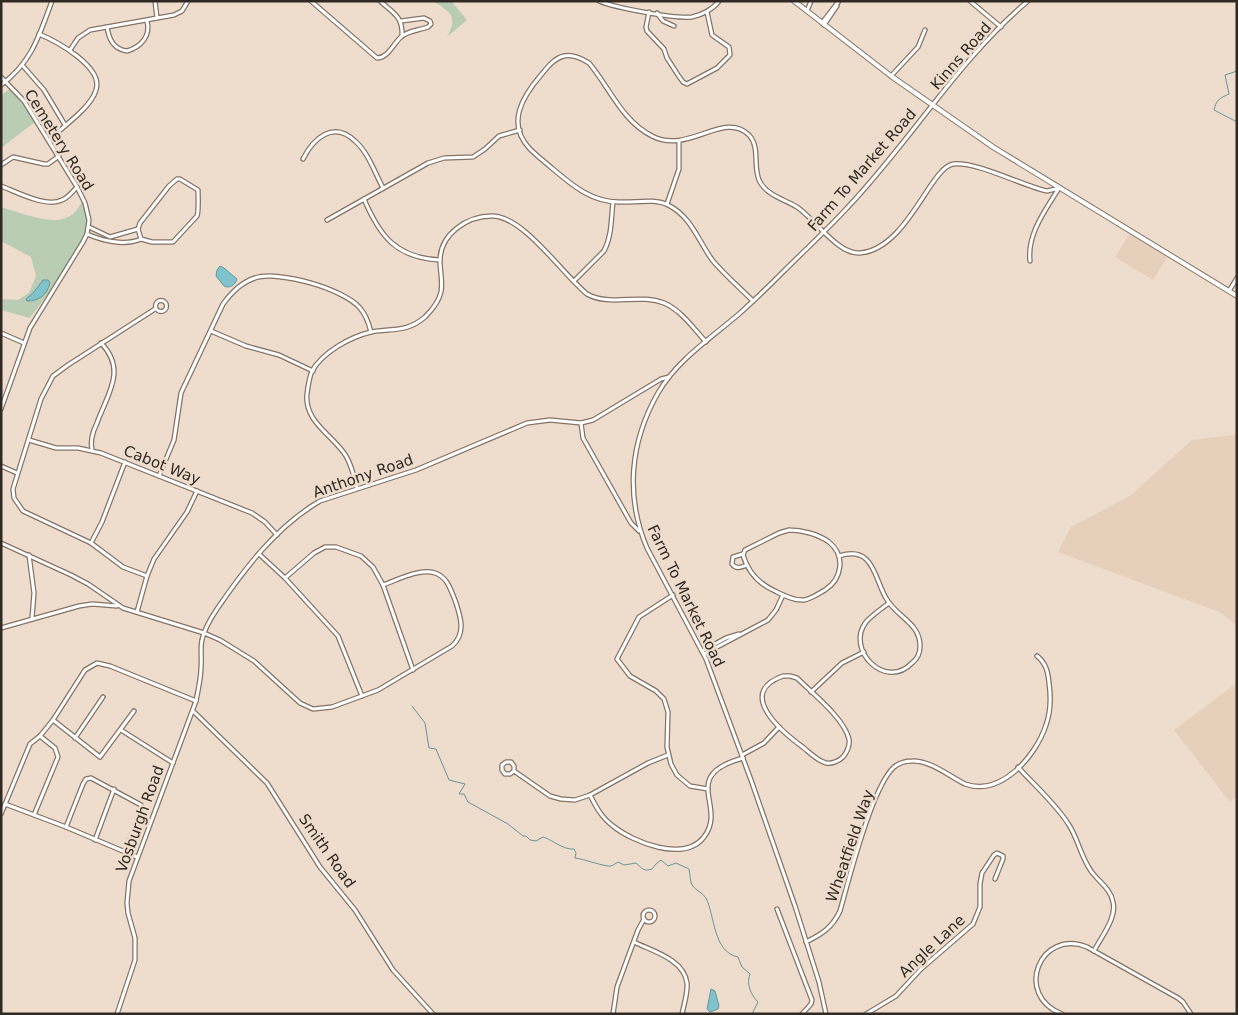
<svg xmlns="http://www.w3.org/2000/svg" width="1238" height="1015" font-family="'DejaVu Sans',sans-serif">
	<rect width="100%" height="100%" fill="#eeddcd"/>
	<g fill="#e7d0bb">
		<path d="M1132,230L1170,253L1153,280L1115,257Z"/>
		<path d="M1237,432V626L1222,613L1058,552L1071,527L1131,495L1192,440L1233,435Z"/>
		<path d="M1237,683V797L1230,802L1174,730Z"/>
	</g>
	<g fill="#b8cdb4">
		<path d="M432,1H451L467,20L447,37C459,17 450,11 432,1Z"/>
		<path d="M10,89L26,108L35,122L1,148V95Z"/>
		<path d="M82,202C85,211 88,220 86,229C83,249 44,299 30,318L1,310V299L18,300L29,293L36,276L31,257L1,241V207C19,212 51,226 68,217C75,214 78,208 82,202Z"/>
	</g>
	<g fill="#7fc3cc" stroke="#68959a">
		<path d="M220,266L224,268L237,279C235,285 230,289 224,286L216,276L217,270Z"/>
		<path d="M43,280H48L50,283C47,295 39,301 27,301L26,299L34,292Z"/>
		<path d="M711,989L715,991L719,1006L718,1009L710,1012L707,1009Z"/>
	</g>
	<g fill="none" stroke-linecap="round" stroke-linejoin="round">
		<g stroke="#68959a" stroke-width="1">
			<path d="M1237,71L1225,75L1229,94C1220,98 1216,100 1214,110L1237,122"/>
			<path d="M412,706L425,723L429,748L436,749L449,780L465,784L459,794H464L468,802L508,824L523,836H526L530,840L536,841L543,837C553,840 563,850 574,849L576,853L575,858C584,859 605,867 611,866C614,865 616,863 618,862L624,865L636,863C642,868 643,872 652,869L656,864L661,860L668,866L676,863L689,869C690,874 690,881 692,885C695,890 703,893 706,898C715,916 713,952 738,957L742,967L750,974C746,984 751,995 758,1002L752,1014"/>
		</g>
		<defs>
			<g id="minor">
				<path d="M155,1L157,18"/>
				<path d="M311,1L377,58C388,58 393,44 401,37C407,31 420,30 428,27L431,24L430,21L424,18L401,21"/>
				<path d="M380,1C393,13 403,16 402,36"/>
				<path d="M599,1C615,8 676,19 692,17C702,15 713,9 719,1"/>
				<path d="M970,1L1001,27"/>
				<path d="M807,11L811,1"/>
				<path d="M649,12L646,27L647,31L664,49L667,58L678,75L683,82L687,84L717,68L730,55L729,47L712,35L707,12"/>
				<path d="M657,13L663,21L674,26"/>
				<path d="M822,23L839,1"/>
				<path d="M824,25L837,6"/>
				<path d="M107,27C109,39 113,49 127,51C141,47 151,36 147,21"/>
				<path d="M39,34C56,41 104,67 96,90C91,108 62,127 49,140"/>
				<path d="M70,50L78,38L90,30L174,15L182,11L188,1"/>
				<path d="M23,66L44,90L65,125"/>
				<path d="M891,76L918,47L925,30"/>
				<path d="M1,77L24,101L77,187L85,203L89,220L87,234L83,242L30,328L1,409"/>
				<path d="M1,85C32,62 39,36 52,1"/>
				<path d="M303,159C313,139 333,120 355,141C368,152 375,173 383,188"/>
				<path d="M1,165L13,157L44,164H48L59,156"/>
				<path d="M177,179H180L198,190C198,195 199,211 197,216L173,242H152L141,239L138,229L140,223L169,186Z"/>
				<path d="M1,186C17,192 46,208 62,200C68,198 72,192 77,187"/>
				<path d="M364,199C380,237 397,258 440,260"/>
				<path d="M667,204L679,169V141"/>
				<path d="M327,220L428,163L444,158L473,157L485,149L499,136L520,130"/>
				<path d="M89,227L110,237L138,229"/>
				<path d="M87,234C103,241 125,246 141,239"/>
				<path d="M1030,261C1027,234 1045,211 1059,188"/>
				<path d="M574,281L604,251C612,236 611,219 613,202"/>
				<path d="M1229,291L1237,278"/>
				<circle cx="161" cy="306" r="5.5"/>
				<path d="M753,301C740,288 725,275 713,261C698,241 692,217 668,205C655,198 634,203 619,202C592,202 573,186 553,169C546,163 537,156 530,149C506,124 522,97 541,75C547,68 554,58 564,56C573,54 581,58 589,63C610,88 622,121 652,136C688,155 724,110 749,135C761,148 752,168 760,182C768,196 784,199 797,207C814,218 838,255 860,253C907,249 930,168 953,164C976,161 1023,186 1047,191L1060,188"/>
				<path d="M211,331L246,346L279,355L313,371"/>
				<path d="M1,333L24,343"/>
				<path d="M581,423L583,438L631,523L639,531"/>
				<path d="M29,440L56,448H78L101,453L252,513L265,522L277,535"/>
				<path d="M92,450C90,441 93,431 97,423C108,393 127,370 101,343"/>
				<path d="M1,466L17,473"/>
				<path d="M159,476L174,440L181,393L223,304C231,293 242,282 255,278C279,270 344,289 360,308C366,315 369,324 371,332"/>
				<path d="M357,488C354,477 352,466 346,456C333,435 304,422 307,394C308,386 309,378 312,371C323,352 350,337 371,332C393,328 406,333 425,317C431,311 439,301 441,292C443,282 440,271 440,261C440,234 467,216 492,216C524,216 562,274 587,294C610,307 639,293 664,303C681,310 694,329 706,342"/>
				<path d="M789,530C802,530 818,534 829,542C846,556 842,579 825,590C818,594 811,599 804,600C794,601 783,595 775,591C759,584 748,572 743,555L745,550L779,533Z"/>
				<path d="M1,543L71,575L88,584L123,608L204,633L220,640L254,661L300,703L313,709L332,707L378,690L452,646C467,633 460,615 455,600C450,588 447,577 435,573C419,568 397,580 383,585"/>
				<path d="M91,543L102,522L125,462"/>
				<path d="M259,554L285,578L338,636L362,696"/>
				<path d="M743,554L733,557L732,564C736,570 742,567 747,565"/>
				<path d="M29,555L34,593L32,618"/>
				<path d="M839,556C874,545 874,578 886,598C896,617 921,623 920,647C920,653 917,659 912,663C885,691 845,649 866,622C872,615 881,609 889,603"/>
				<path d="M147,576L123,567L91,543L23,511L14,498L13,489L41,399L53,376L68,365L155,309"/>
				<path d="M285,578L314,553L325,547H336L361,556L373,567L383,585L413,670"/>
				<path d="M673,595L639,617L617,659L630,676L656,691L664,699L668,712L667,747L671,764L677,775L690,786L708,789"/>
				<path d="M137,612L147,576L154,559L187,512L197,491"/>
				<path d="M1,628L79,606L92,604L117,606"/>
				<path d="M702,651L726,638L739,634"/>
				<path d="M704,654L768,620L776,610L783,595"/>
				<path d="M783,676H790L797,678C812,693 844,718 849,739C850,746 847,752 843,757C839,761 832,764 826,763C818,761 810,753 804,748C782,732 735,693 783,676Z"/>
				<path d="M811,692L842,663L864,652"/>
				<path d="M193,711L267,783L320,867L355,910L393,970L433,1014"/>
				<path d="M53,720L100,757L134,711"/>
				<path d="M121,730L173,763"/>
				<path d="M75,738L103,697"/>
				<path d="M742,755L764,743L779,727"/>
				<path d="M1018,767C1035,786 1056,804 1069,825C1078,839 1081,857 1091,871C1098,881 1111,889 1113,902C1117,918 1101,937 1094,951"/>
				<path d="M514,771L510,774H505L502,770V765L506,762H511L514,766V771L550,796L561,799L575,800L590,795L648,763L668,755"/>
				<path d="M590,795C596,807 602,818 613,826C633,842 684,863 704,837C728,806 678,776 743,758"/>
				<path d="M5,804L66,827L137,857"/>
				<path d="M1,814L30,744L40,736L53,720L85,670L97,663L110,666L196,701"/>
				<path d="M34,815L58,757L55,748L40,736"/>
				<path d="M66,827L83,784L86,779L91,778L141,805V810L125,853"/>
				<path d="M95,840L114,789"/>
				<path d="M777,909L812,1000L811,1004L802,1014"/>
				<circle cx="649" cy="916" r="6"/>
				<path d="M634,942C652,951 684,959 687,983C688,993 684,1004 682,1014"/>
				<path d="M806,942C822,934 832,928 840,911C849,879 872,787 894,767C899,763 906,761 912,761C930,760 949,776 965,784C1001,797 1036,756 1046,725C1051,711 1051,697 1049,683C1048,672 1046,663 1037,656"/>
				<path d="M117,1014L135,960V938L128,913L127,903L129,881L196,701C198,690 201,679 201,667C202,658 200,648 202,640C204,629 211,618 217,609C245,568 277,526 320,501L416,470L527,423L550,420L581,423L593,420L661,379L669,377"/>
				<path d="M613,1014L617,987L638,930L644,919"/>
				<path d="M826,1014L819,982L795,906L751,780L706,659L647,548C625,496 630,442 658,393C677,360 711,338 739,314C755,300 770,285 785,270C806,249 827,230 847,208C910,142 958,60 1028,1"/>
				<path d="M866,1014L896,996L921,969L973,924L980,907V884L982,873L994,855L997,853L1003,856V859L995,879"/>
				<path d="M1062,1014C1013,995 1040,928 1087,947L1178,998L1183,1002L1191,1014"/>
			</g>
			<path id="major" d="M794,1L891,76L993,147L1237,296"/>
		</defs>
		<use href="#minor" stroke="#847466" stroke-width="5.5"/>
		<use href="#major" stroke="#847466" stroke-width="6"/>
		<use href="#minor" stroke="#fff" stroke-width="3"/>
		<use href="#major" stroke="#fff" stroke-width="4"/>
	</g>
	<g text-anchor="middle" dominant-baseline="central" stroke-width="5" stroke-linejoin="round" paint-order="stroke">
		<g font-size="15" fill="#312a24" stroke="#eeddcd">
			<text transform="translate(961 56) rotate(-49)">Kinns Road</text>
			<text transform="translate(59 140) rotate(58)">Cemetery Road</text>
			<text transform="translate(862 170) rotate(-49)">Farm To Market Road</text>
			<text transform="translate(162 465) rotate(22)">Cabot Way</text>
			<text transform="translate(363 476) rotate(-19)">Anthony Road</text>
			<text transform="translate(686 596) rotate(64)">Farm To Market Road</text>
			<text transform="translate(140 819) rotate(-70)">Vosburgh Road</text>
			<text transform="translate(850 846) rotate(-71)">Wheatfield Way</text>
			<text transform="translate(327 851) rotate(55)">Smith Road</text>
			<text transform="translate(932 946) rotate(-43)">Angle Lane</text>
		</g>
	</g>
	<rect width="1238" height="1015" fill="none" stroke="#312a24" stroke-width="5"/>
</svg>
